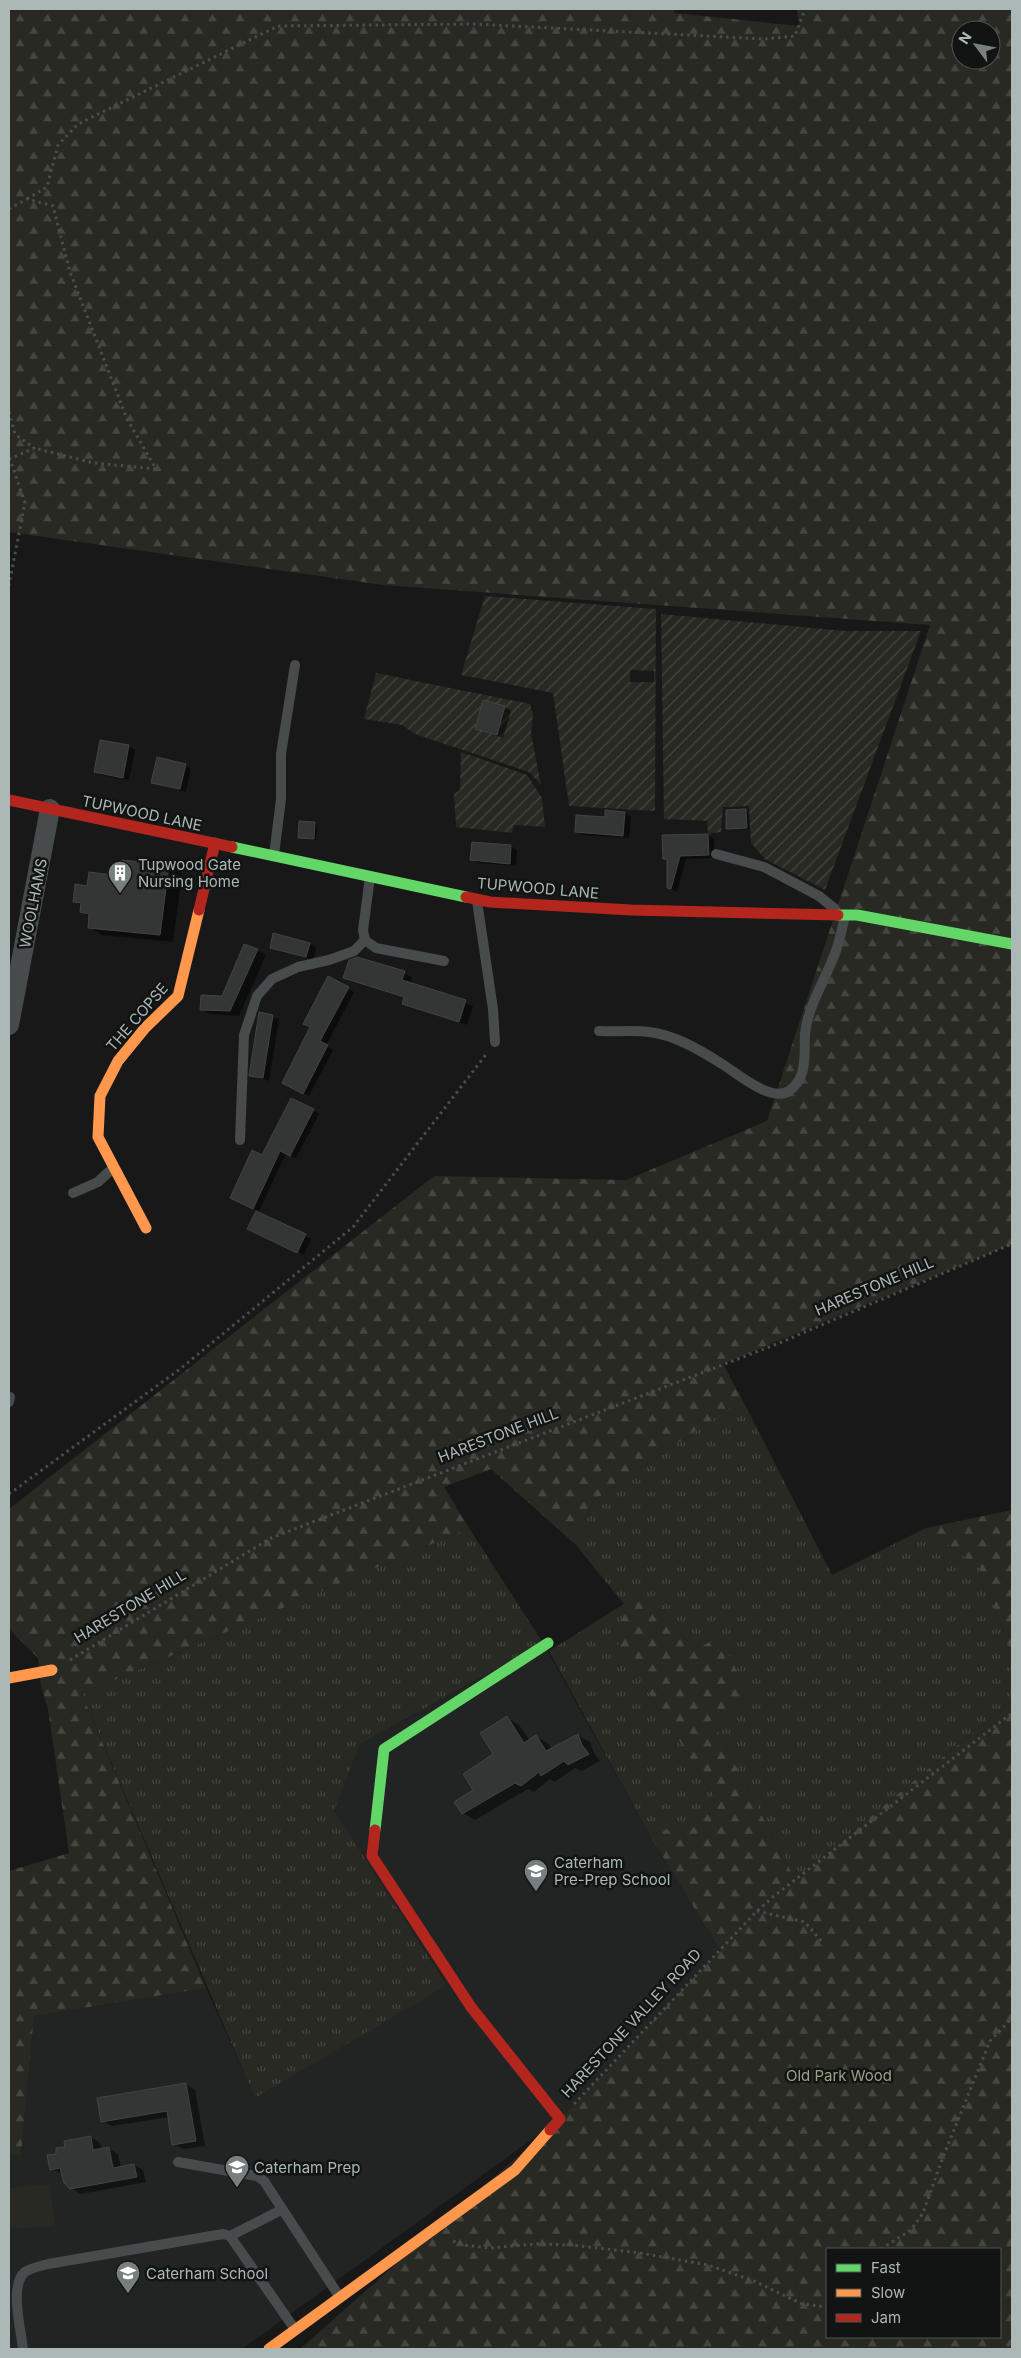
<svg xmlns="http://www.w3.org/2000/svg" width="1021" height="2358" font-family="Inter,sans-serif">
	<defs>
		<pattern id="grass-tufts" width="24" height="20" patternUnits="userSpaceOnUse" patternTransform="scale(1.25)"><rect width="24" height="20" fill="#272922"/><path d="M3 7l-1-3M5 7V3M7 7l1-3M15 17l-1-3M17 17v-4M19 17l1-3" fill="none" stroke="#444640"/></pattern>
		<pattern id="forest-firs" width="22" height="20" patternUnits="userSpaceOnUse" patternTransform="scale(1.25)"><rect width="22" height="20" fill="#272922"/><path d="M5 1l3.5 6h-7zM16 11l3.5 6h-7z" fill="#444640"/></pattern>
		<pattern id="garden-furrows" width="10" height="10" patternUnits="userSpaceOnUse" patternTransform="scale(1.25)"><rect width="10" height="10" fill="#272922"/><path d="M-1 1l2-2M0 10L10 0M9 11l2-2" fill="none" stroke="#444640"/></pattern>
	</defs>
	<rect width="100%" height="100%" fill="#181818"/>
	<path fill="#222424" d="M543,1643L649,1834L720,1950L560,2119L242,2349H9V2154H21L34,2016L206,1988L255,2097L447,1984L333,1811L360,1744Z"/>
	<g fill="url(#grass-tufts)">
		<path d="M742,1399L832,1575L926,1528L979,1568L1012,1654V1700L795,1879L716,1728L694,1649L659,1604L618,1645L719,1803L700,1822L649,1834L549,1651L624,1604L575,1544L593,1501Z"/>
		<path d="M469,1528L543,1643L360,1744L334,1811L447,1985L255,2098L82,1694Z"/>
	</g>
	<g fill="url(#forest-firs)" fill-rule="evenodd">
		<path d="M9,9H675L674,13L799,26L797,9H1012V1244L723,1364L742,1399L593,1501L575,1544L491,1469L444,1487L469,1528L82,1694L206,1988L34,2016L21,2155L9,2154V1871L69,1853L48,1709L41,1686L38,1658L9,1629V1509L434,1176L626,1180L767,1121L930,625L383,585L9,532ZM961,30H991V60H961Z"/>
		<path d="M1012,1510V1654L979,1568L926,1528Z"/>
		<path d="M641,1596L659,1604L694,1649L721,1638L749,1696L716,1728L795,1879L1012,1700V2349H300L560,2119L720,1950L649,1834L699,1822L719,1803L618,1645L624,1604ZM827,2249H1000V2337H827Z"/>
	</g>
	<g fill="url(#garden-furrows)" fill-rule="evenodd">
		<path d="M485,596L656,609L655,811L569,806L553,693L461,675ZM630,670L654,671V682H630Z"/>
		<path d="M661,614L845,631H921L825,890L765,859L751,843L749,806L723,807L721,832L708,834L707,821L664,819Z"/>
		<path d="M376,673L530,704L533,715L531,734L541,785L529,772L415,734L402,725L364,719ZM483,700L505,707L497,735L475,729Z"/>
		<path d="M461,752L527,775L542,798L545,827L514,825L512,833L456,827L454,794L460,790Z"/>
	</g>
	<path fill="#272922" d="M50,2184L55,2226L9,2229V2188Z"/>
	<g fill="#0007">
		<path d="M505,707L511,711L503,738L476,729Z"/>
		<path d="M129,746L135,750L129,780L101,775L95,771Z"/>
		<path d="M185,765L191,769L186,792L153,782Z"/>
		<path d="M746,811L748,812L749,829L727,828Z"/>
		<path d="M625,813L631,816L629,838L582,835L576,832Z"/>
		<path d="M314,823L317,825L316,840L300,838Z"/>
		<path d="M708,835L714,839L715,858L686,859L677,892L668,888V860L664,858L663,836Z"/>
		<path d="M511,846L517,850L516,866L478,863L472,859Z"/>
		<path d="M123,861L169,867L182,874L173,942L102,935L89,927L90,917L82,912V906L74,901L88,887L121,877Z"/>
		<path d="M310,944L316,948L313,960L272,947Z"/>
		<path d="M257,950L266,955L239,1016L210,1014L201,1009L222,997Z"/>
		<path d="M404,973L412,977L410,984L473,1006L467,1025L411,1007L403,1003L405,998L352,982L345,978Z"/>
		<path d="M329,978L354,992L326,1046L333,1050L309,1096L289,1086Z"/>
		<path d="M260,1014L279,1019L269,1081L251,1075Z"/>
		<path d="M313,1110L319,1114L296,1158L286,1153L259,1211L237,1201L263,1157Z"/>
		<path d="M256,1213L311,1239L304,1255L255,1232Z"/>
		<path d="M507,1718L519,1725L530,1741L537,1737L549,1744L552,1749L578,1735L590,1742L594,1753L600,1761L581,1771L575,1768L554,1782L550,1779L534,1792L528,1789L475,1820L463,1813L456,1802L474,1790L495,1755Z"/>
		<path d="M186,2084L195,2090L205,2146L183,2149L173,2144L169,2117L112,2126L102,2121Z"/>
		<path d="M91,2137L100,2143L102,2150L109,2149L118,2154L121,2167L134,2165L143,2170L146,2182L81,2194L71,2188L63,2174L51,2169L58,2155L67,2148Z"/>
	</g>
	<g fill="#343635" stroke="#414444">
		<path d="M483,700L505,706L497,735L475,729Z"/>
		<path d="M100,740L129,745L123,778L94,772Z"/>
		<path d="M157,757L186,764L180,789L151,783Z"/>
		<path d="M746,809L747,828L726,829V810Z"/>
		<path d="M605,810L625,812L623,836L575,832L576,815L605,817Z"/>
		<path d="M299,821L315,822L314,839L298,838Z"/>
		<path d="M708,834L709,855L680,856L671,889L667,888V859H663L662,835Z"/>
		<path d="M472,842L511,845L510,864L470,860Z"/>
		<path d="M122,860L169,865L160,935L88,928L89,914L80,912L81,903L73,902L75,884L87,886L89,872L120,876Z"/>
		<path d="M273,933L310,943L306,957L270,948Z"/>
		<path d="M244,944L258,949L230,1011L200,1010L201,995L222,996Z"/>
		<path d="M357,957L405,971L402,980L466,1000L459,1022L402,1004L404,997L343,978L349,960Z"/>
		<path d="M328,976L349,987L320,1041L328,1045L303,1094L282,1083L310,1027L303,1024Z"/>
		<path d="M259,1012L273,1015L263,1078L249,1076Z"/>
		<path d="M291,1098L314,1109L290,1156L280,1151L253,1209L230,1198L252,1150L262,1155Z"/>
		<path d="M256,1211L306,1234L297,1253L247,1229Z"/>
		<path d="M507,1716L524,1743L536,1735L546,1751L578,1734L582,1745L589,1754L568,1765L564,1761L541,1776L539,1772L521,1786L515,1783L462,1814L454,1802L473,1790L463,1774L493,1754L480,1733Z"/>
		<path d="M186,2083L196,2141L172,2145L167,2111L101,2122L97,2098Z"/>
		<path d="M91,2136L93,2150L109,2147L113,2168L134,2164L137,2177L70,2189L64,2183L60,2168L50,2170L47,2155L56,2154V2148L65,2147L64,2141Z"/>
	</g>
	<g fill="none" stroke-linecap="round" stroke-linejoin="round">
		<g stroke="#4a4d4d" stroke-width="3" stroke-dasharray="2.5 4" stroke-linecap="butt">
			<path d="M27,199L47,187L58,145L78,124L278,26L474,24L764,39L795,36L805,9"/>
			<path d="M9,209L27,199L53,206L70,272L127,419L156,469L94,463L34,448"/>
			<path d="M9,412L15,434L34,448L10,459L25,503L9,585"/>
			<path d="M9,1494L180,1369L353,1227L488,1052"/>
			<path d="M70,1660L271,1538L777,1344L1012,1244"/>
			<path d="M757,1911L805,1922L822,1942"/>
			<path d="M574,2104L757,1911L774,1896L1012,1713"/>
			<path d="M453,2241L464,2245L490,2248L536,2244L572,2245L640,2253L708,2265L754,2281L802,2304L827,2307"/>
			<path d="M881,2249L911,2230L923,2213L943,2157L990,2041L1012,2018"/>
		</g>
		<g stroke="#484b4b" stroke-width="10">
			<path d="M716,854L764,867L819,896L835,909"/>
			<path d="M274,855L281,799V754L295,665"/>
			<path d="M370,877L363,930L365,940L376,948L444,961"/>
			<path d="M477,901L493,1009L495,1042"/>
			<path d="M599,1031C616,1032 633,1030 649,1032C675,1035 700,1050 722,1064C737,1073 771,1103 789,1091C808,1078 804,1054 805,1034C808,1006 824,982 834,956C839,944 842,929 845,916"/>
			<path d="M240,1140L244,1035L257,996L272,979L298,967L329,960L354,951L365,940"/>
			<path d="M73,1193L98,1182L113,1168"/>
			<path d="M9,1402L10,1397"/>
			<path d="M178,2162L257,2176L264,2181L339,2296"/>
			<path d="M281,2210L230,2236L294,2328"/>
			<path d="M23,2349C21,2330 9,2285 25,2272C31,2268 40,2266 48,2264L223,2234L230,2236"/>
		</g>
		<path stroke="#484b4b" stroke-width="20" d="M9,1025L50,809"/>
		<g stroke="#63d668" stroke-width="11">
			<path d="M232,847L466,897"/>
			<path d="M838,915H857L1012,944"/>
			<path d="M375,1830L384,1749L548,1643"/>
		</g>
		<g stroke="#ff974d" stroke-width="11">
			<path d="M146,1228L98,1137L100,1096L118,1061L145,1028L178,996L199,910"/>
			<path d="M9,1678L52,1670"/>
			<path d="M269,2349L515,2170L550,2130"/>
		</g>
		<g stroke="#b3261e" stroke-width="11">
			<path d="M9,800L232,847"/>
			<path d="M466,897L490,902L631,910L838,915"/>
			<path d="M199,910L215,843"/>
			<path d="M375,1830L372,1856L471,2007L560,2119L550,2130"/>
		</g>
	</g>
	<defs>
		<symbol id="building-pin" viewBox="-11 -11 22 30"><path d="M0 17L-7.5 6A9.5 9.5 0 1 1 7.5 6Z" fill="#78807f" stroke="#121414"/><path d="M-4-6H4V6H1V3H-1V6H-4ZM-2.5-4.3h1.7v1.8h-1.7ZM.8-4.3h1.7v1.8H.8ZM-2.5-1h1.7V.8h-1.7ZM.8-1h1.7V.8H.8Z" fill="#fff"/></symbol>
		<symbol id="school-pin" viewBox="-11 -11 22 30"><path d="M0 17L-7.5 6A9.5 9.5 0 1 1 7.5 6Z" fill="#78807f" stroke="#121414"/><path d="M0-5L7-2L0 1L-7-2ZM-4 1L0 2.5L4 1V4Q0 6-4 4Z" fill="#fff"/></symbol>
	</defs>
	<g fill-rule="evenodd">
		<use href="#building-pin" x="106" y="859" width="28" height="38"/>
		<use href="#school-pin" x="522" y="1857" width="28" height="38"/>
		<use href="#school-pin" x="223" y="2153" width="28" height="38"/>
		<use href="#school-pin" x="114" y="2259" width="28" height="38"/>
	</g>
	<g text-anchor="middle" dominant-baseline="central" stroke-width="5" stroke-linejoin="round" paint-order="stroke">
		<g font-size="15" fill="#abb8b6" stroke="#121414">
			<text transform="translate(142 813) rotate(12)">TUPWOOD LANE</text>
			<text transform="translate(538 888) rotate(5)">TUPWOOD LANE</text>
			<text transform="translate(33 903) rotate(-79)">WOOLHAMS</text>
			<text transform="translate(137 1017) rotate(-49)">THE COPSE</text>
			<text transform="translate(874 1286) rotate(-23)">HARESTONE HILL</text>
			<text transform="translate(498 1435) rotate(-21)">HARESTONE HILL</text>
			<text transform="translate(130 1606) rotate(-31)">HARESTONE HILL</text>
			<text transform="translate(631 2023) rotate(-47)">HARESTONE VALLEY ROAD</text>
		</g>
		<g font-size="15" fill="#abb8b6" stroke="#121414" text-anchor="start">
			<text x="138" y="864">Tupwood Gate<tspan x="138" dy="17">Nursing Home</tspan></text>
			<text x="554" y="1862">Caterham<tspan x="554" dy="17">Pre-Prep School</tspan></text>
			<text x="254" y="2167">Caterham Prep</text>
			<text x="146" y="2273">Caterham School</text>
		</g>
		<g font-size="15" fill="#9aa184" stroke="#121414">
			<text x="839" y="2075">Old Park Wood</text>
		</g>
	</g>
	<rect width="1021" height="2358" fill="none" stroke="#abb8b6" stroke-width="20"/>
	<rect x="826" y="2248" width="175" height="90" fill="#121414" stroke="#4f5655"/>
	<rect x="836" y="2264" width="25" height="8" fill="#63d668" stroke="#4f5655"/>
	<text x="871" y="2273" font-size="15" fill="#abb8b6">Fast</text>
	<rect x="836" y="2289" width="25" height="8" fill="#ff974d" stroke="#4f5655"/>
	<text x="871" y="2298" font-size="15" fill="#abb8b6">Slow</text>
	<rect x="836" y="2314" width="25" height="8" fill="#b3261e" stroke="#4f5655"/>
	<text x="871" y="2323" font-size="15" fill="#abb8b6">Jam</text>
	<g transform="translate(976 45) rotate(302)"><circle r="24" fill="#121414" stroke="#4f5655"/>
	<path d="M0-4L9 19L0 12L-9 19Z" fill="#78807f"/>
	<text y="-8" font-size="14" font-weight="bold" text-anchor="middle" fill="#abb8b6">N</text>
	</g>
</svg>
